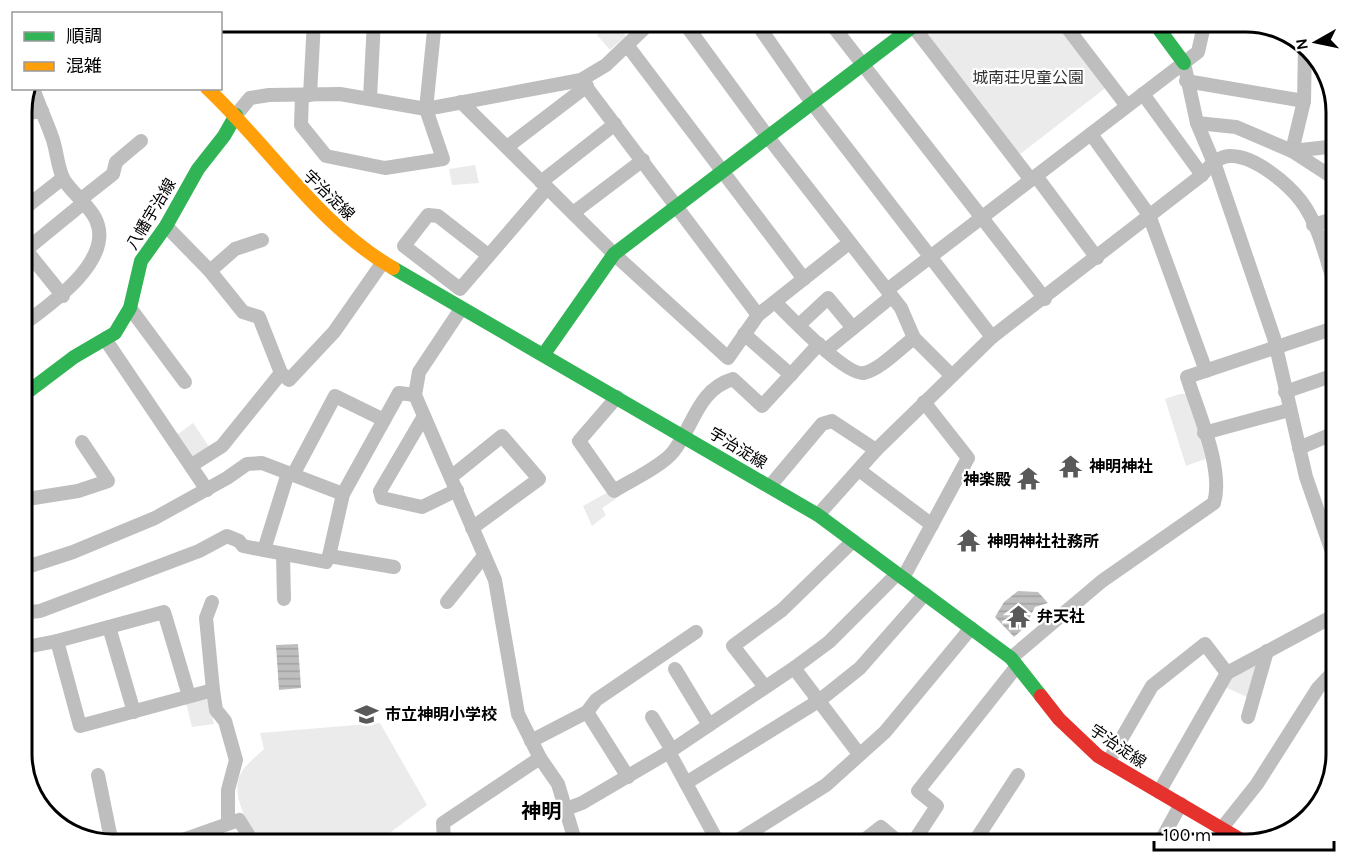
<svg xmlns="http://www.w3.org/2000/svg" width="1358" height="865" font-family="Karla,'Noto Sans JP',sans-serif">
	<defs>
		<pattern id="water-rules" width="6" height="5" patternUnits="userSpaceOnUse" patternTransform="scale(1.5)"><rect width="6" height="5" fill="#bebebe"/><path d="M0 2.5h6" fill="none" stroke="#a2a2a2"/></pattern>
	</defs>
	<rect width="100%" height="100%" fill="#fff"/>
	<g fill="#ebebeb">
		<path d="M612,21L626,36L610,50L597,35Z"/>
		<path d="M934,21H1057L1108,86L1019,155L921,30Z"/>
		<path d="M475,165L479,183L452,185L449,169Z"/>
		<path d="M1180,394H1187L1208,458L1186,466L1165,399Z"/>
		<path d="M193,423L210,448L198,456H191L177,435Z"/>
		<path d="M610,491L616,499L602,508L606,515L592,526L583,506Z"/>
		<path d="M1257,660L1249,698L1227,688L1232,674Z"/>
		<path d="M203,698L209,701L214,724L192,727L186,703Z"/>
		<path d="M380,723L427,805L375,844H260C249,827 229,793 241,773C246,764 257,756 264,749L260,733Z"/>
	</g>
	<g fill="url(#water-rules)">
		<path d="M1018,591L1038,592L1048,603L1035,607L1025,627L1014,637L995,617L1004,602Z"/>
		<path d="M298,644L301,688L279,690L276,645Z"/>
	</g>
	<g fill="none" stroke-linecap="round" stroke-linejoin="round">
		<g stroke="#bebebe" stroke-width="14">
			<path d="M683,21L768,137L901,308L914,338L951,375"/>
			<path d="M755,21L812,103L992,337"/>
			<path d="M829,21L1045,299"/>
			<path d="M909,21L1031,180"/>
			<path d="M1062,21L1127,106"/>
			<path d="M1219,21L1270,28"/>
			<path d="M627,45L804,279"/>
			<path d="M1305,45L1304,101L1292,151L1337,146"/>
			<path d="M1184,63L1197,123L1216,168L1274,338L1306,477L1337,566"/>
			<path d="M581,80L758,315"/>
			<path d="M1186,81L1304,101"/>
			<path d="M1143,94L1202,175"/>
			<path d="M310,95L314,21"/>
			<path d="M302,96L301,125L326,156L385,168L443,159L426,109L435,21"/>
			<path d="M370,98L374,21"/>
			<path d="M461,102L614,254L728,358L758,315L849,243"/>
			<path d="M21,114L42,111"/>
			<path d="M236,115L250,98L269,95L340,94L426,109L581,80L606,65L652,21"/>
			<path d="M1197,123L1236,127L1292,151L1332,177L1337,176"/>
			<path d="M1091,134L1149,215L1206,371"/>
			<path d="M507,147L587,86"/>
			<path d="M1036,176L1097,258"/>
			<path d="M541,182L615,124"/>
			<path d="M80,200L113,174L116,162L141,141"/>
			<path d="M21,211L63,178"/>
			<path d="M573,213L643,160"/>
			<path d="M1313,225L1337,218"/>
			<path d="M166,226L210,271L243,312L259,317L281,373L289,380L334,332L383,262"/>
			<path d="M26,250L63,296"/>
			<path d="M21,254L82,204"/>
			<path d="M488,255L438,216L428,215L404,246L460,289L547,188"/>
			<path d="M210,271L235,249L262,240"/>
			<path d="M887,290L1198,52L1205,21"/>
			<path d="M775,302C789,316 846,376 864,373C881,369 900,348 914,338"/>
			<path d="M130,308L185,382"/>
			<path d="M461,309L419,372L415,395L495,580L518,714L540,758L558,784L576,844"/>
			<path d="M799,325L828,298L853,328"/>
			<path d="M21,326C48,306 115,261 96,220C91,207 72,193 64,180C58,170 57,152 53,140C47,122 39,106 33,88"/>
			<path d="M744,334L791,375"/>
			<path d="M105,339L207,490"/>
			<path d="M826,350L891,297"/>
			<path d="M1285,392L1337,374"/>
			<path d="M617,397L579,441L614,491C630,481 662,466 673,452C694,426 697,390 733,379L762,406L819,344"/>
			<path d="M424,416L380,491L382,498L422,507L457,490"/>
			<path d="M1204,433L1289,410"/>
			<path d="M1299,448L1337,432"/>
			<path d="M192,465L222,446L281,373"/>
			<path d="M859,470L932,525"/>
			<path d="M293,475L335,396L384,420"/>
			<path d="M451,477L502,436L539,479L472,528"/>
			<path d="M770,486L822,424L832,421L876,450"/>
			<path d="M21,500L78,491L108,481L82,442"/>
			<path d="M818,515L876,450L992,337L1202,175C1209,166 1219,155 1232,156C1256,157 1287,183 1301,201C1320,226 1327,263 1337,292"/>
			<path d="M264,550L288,473"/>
			<path d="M283,554L284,599"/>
			<path d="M394,567L329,556L343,494L399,393L415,395"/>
			<path d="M21,569L73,552L155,518L227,478L247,464L262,463L343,494"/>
			<path d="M903,578L968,458L924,402"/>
			<path d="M212,602L206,618L213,690"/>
			<path d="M447,602L484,556"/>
			<path d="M21,613L40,611L199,551L227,536L239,541L243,546L326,562L329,556"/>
			<path d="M109,627L134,712"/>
			<path d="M57,641L80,726L213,690L216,710L225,721L236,760L228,790V822"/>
			<path d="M21,648L57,641L164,612L189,696"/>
			<path d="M1011,658L1102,581L1214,503C1224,469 1198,412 1187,377L1337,327"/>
			<path d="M794,668L859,754"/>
			<path d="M675,669L709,725"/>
			<path d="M765,687L733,646L782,610L853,541"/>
			<path d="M587,712L628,777"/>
			<path d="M652,717L672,750"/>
			<path d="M1248,717L1267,651"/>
			<path d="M531,741L587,712L596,700L696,632"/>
			<path d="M669,752L719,844"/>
			<path d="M1108,762L1152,686L1205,644L1227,673"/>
			<path d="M98,775L112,844"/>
			<path d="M686,783L820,700L860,668L925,594"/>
			<path d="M1159,792L1227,673L1337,614"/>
			<path d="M566,809L582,803L669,752L794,668L829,642L897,574"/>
			<path d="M1222,828L1257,784L1318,688L1337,668"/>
			<path d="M171,844L239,820L254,844"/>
			<path d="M438,844L444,840L443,823L540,758"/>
			<path d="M732,844L826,785L885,732L971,628"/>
			<path d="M859,844L881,827L901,844"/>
			<path d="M912,844L937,806L918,791L1017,666"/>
			<path d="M973,844L1018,775"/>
			<path d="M1159,844L1181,804"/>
		</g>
		<g stroke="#30b455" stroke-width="14">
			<path d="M1153,21L1184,63"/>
			<path d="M393,268L818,515L1011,658L1041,696"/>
			<path d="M544,354L614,254L920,21"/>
			<path d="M21,397L74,357L115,333L130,308L141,261L166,226L198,169L224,136L236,115"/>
		</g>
		<path stroke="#ff9f0a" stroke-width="14" d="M207,88C270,147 317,224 393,268"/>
		<path stroke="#e5322d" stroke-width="14" d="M1041,696L1059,719L1098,756L1248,844"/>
	</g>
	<defs>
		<symbol id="temple-bare" viewBox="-9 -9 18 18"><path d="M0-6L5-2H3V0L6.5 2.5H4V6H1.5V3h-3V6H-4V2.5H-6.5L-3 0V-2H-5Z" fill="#595959" stroke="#fff" stroke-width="2.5" paint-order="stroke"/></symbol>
		<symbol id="school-bare" viewBox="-9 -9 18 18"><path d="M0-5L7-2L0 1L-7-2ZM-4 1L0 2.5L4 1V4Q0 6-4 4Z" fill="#595959" stroke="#fff" stroke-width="2.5" paint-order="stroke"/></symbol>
	</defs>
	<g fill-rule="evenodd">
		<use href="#temple-bare" x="1054" y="450" width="33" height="33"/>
		<use href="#temple-bare" x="1012" y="462" width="33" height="33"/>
		<use href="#temple-bare" x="952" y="524" width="33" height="33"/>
		<use href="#temple-bare" x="1002" y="600" width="33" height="33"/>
		<use href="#school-bare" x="350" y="698" width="33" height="33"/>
	</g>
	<g text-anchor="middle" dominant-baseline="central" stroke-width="4.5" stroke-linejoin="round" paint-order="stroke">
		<g font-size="16" fill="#323232" stroke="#fff">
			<text x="1028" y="77">城南荘児童公園</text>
		</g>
		<g font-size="16" fill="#000" stroke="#fff">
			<text transform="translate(329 195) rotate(44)">宇治淀線</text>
			<text transform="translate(151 214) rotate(-59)">八幡宇治線</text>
			<text transform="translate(738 448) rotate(31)">宇治淀線</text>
			<text transform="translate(1118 746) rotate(34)">宇治淀線</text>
		</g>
		<g font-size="16" font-weight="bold" fill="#000" stroke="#fff" text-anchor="start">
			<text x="1089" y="466">神明神社</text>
			<text x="1011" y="479" text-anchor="end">神楽殿</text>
			<text x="987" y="541">神明神社社務所</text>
			<text x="1037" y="616">弁天社</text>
			<text x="385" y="714">市立神明小学校</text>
		</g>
		<g font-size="20" font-weight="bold" fill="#000" stroke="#fff">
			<text x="541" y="811">神明</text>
		</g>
	</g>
	<path d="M0 0H1358V865H0ZM112 32H1246A80 80 0 0 1 1326 112V754A80 80 0 0 1 1246 834H112A80 80 0 0 1 32 754V112A80 80 0 0 1 112 32Z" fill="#fff" fill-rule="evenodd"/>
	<path fill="none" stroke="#000" stroke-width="3" d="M112 32H1246A80 80 0 0 1 1326 112V754A80 80 0 0 1 1246 834H112A80 80 0 0 1 32 754V112A80 80 0 0 1 112 32Z"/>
	<rect x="12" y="12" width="210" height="78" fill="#ffffff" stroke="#999999" stroke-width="1.5"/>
	<rect x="24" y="32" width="30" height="9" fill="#30b455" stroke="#999999" stroke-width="1.5"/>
	<text x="66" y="42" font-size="18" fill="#000000">順調</text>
	<rect x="24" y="62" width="30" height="9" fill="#ff9f0a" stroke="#999999" stroke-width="1.5"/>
	<text x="66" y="72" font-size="18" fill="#000000">混雑</text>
	<g transform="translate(1316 42) rotate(261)" stroke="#ffffff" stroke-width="4.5" paint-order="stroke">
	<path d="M0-4.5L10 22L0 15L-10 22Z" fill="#000000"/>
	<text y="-9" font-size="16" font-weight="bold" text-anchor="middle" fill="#000000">N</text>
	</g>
	<path d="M1154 841v9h180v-9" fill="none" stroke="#000000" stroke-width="3"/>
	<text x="1163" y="841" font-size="18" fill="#000000" stroke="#ffffff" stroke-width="4.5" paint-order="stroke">100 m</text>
</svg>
